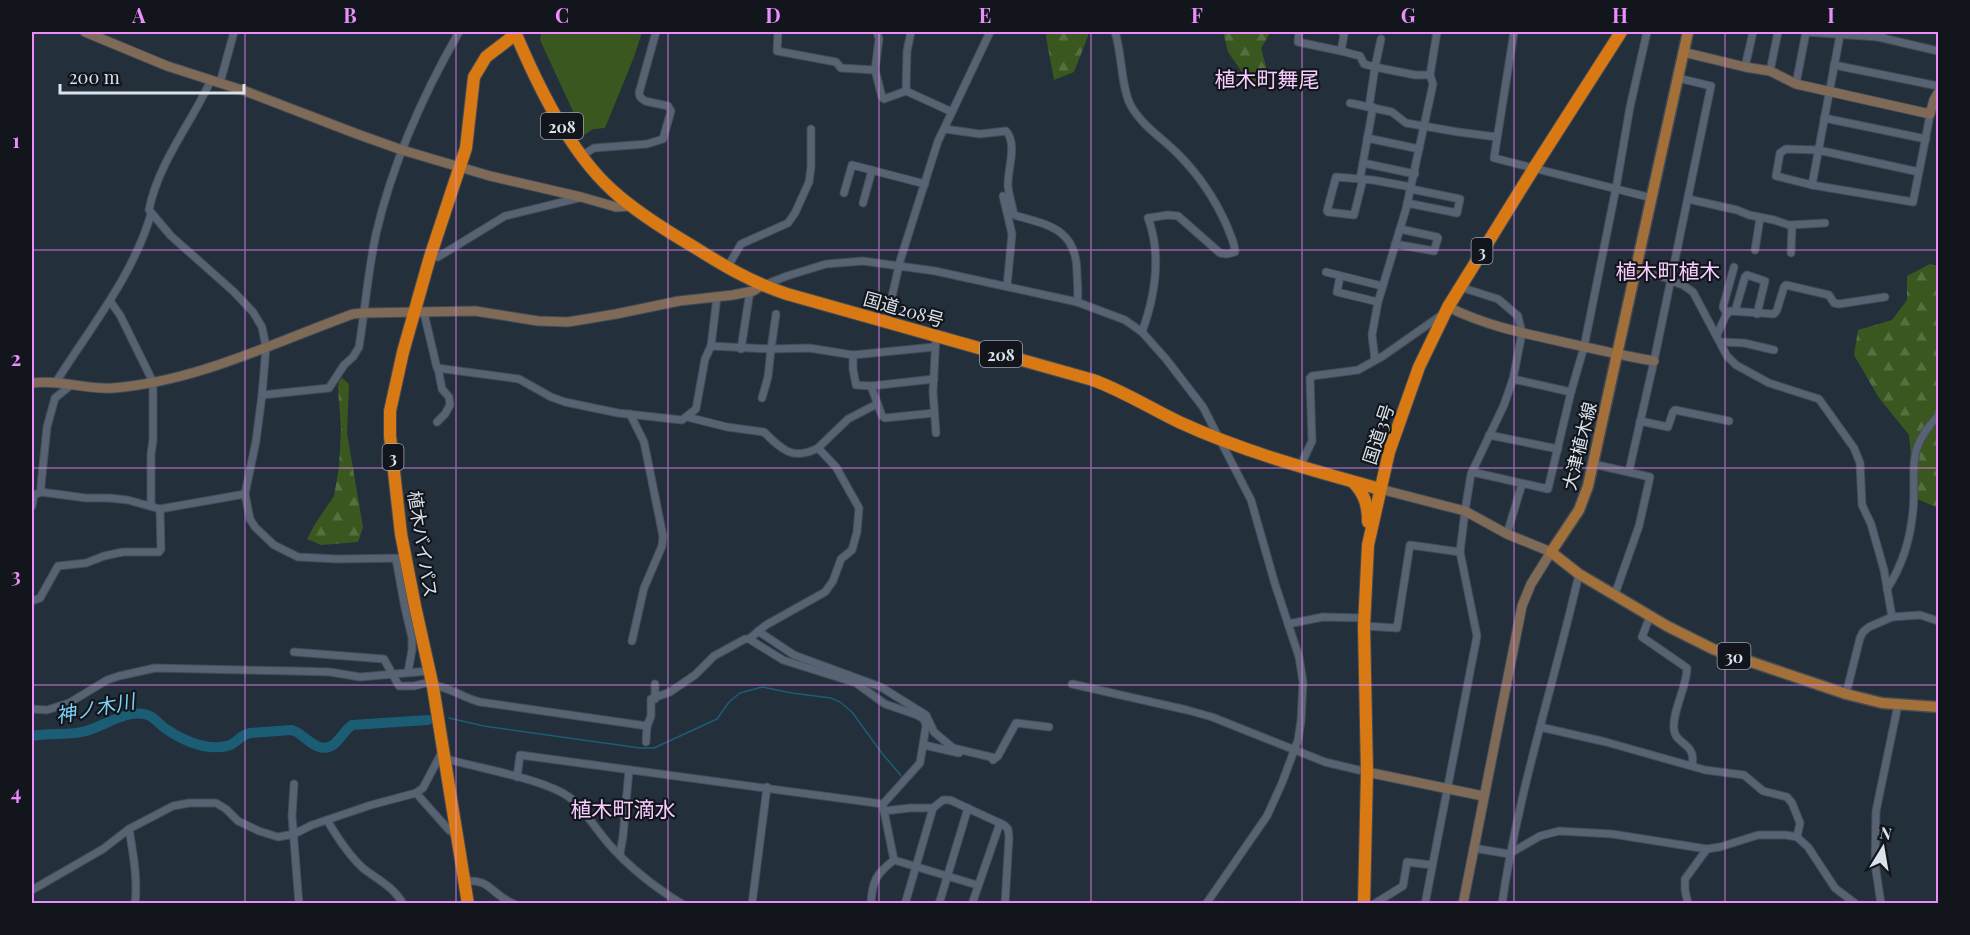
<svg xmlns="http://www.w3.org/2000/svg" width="1970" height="935" font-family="'Playfair Display','Noto Sans JP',serif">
	<defs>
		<pattern id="forest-firs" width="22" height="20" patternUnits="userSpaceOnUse" patternTransform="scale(1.5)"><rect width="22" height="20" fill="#3a571f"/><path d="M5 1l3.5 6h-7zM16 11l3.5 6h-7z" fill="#566f40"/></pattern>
	</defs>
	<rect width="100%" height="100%" fill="#242f3c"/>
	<path fill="#3a571f" d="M541,32H642L634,57L605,128L593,129L584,135L540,40Z"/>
	<g fill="url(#forest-firs)">
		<path d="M1047,32H1088V36L1074,72L1054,80L1046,37Z"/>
		<path d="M1223,32H1271L1261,48L1268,74L1253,88L1228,52Z"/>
		<path d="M1930,264L1938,266V508L1915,498L1909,435L1879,398L1854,355L1858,330L1892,320L1907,300V276Z"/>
		<path d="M342,378L349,384L347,433L363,527L358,542L321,545L307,539L315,524L334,496L339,467L341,430L338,387L339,381Z"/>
	</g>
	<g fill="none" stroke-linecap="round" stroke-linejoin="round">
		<path stroke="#1b5d74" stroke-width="1.5" d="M449,718L484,726L640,748H654L717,719L729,702L740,693L762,687L792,693L831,698L840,702L852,712L881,752L903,778"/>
		<path stroke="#1b5d74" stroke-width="10" d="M32,736C50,732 69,736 86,731C105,726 128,708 148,715C155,718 160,725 166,729C184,741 205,751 227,746C236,744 240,735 250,733L291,730C303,731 316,756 333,745C339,741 344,731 352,725L428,720"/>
		<defs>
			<g id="street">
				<path d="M778,32L777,51L836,62L841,68L875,70"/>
				<path d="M877,32L879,39L875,70L882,97L884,99L906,91L952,112L938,141L900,261L886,323"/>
				<path d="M1115,32C1122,53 1121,86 1130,104C1140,124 1162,138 1178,154C1199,175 1215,199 1227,226C1230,235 1235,243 1235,252L1227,254L1220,253L1178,216L1168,215L1148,218C1162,255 1155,296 1142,332"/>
				<path d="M1299,32L1298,42L1341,51"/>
				<path d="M1342,32L1344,35L1341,51L1360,56L1364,64L1375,67L1381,39"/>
				<path d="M1514,32L1494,158L1652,198"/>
				<path d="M1805,32L1878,37"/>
				<path d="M1883,32L1878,37L1938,51"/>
				<path d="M1834,65L1938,86"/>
				<path d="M1745,67L1753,32"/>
				<path d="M1770,71L1778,32"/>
				<path d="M211,80C191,124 158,163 149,210L171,236L233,291L253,312L262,327L266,347L262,395L256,441L245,494L250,519L255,527L274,545L298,557L337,559L406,558"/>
				<path d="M220,83L234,32"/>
				<path d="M1796,84L1806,32"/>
				<path d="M906,91L907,51L911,32"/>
				<path d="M1350,103L1392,112L1406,123L1458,132L1497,137"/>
				<path d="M1369,107L1375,67L1415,75H1430L1437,32"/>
				<path d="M952,112L990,32"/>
				<path d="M1824,118L1926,139"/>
				<path d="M945,129L980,134L1006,131C1018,144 1007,171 1008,186C1009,196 1012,205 1014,215C1049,225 1077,229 1077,273C1077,282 1079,292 1077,302"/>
				<path d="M1367,138L1419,149"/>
				<path d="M581,156L594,148L647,144L663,139L671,111L668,106L645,101L640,97L639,93L656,32"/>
				<path d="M1363,163L1415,174"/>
				<path d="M1919,172L1818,150L1786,149L1780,153L1776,176L1812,185L1913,202C1919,172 1925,143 1930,114"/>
				<path d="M1360,179L1373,107"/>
				<path d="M1363,179L1354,215L1328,212L1327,211L1336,177L1373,180L1411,187"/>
				<path d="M1812,185L1840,35"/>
				<path d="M844,193L852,165L925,184"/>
				<path d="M1003,196L1012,234L1007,286"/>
				<path d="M1688,199L1737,210L1749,215L1774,220L1789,225L1825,223"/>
				<path d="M863,203L872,170"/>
				<path d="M1407,203L1457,213L1460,199L1411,189"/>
				<path d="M1395,244L1434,251L1438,238L1437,237L1400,229"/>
				<path d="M1755,250L1760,218"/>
				<path d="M1791,253L1792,226"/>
				<path d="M430,257H438L505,216L579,198"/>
				<path d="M727,268L741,244L788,223L795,213L809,182L811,167V129"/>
				<path d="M1636,271L1671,279"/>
				<path d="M1326,272L1382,286"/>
				<path d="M1340,276L1337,292L1378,302"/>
				<path d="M1671,281L1683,285L1693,292L1727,356L1736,365L1769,383L1819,399L1854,448L1860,463L1862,505L1871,524L1884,570L1892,617L1869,627L1863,632L1860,638L1846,694"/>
				<path d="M764,285L787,276L826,264L863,261L935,271L1077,302L1125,320L1142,332L1166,359L1203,407L1251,500L1275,584L1299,657L1303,682L1301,721L1298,740L1282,783L1267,816L1206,904"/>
				<path d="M110,301L120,315L153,382V440L151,454V506"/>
				<path d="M1735,311L1745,277L1747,275L1765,281L1757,314"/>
				<path d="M424,313L437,368L519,379L551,397L565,402L618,413L682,420L696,409L705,359L711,346L717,297"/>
				<path d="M1727,314L1723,307L1734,267"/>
				<path d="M1717,335L1726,315L1730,311L1774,314L1777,310L1784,287L1786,285L1829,295L1834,303L1839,304L1885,297"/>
				<path d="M1721,342L1744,343L1774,350"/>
				<path d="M711,346L771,349L776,314"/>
				<path d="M741,349L750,291"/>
				<path d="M853,355V369L856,385L871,386"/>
				<path d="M1375,360L1372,335L1378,302L1406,209L1433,84L1430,75"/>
				<path d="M934,379L871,386L882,416L885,418L934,413"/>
				<path d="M1513,379L1571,392"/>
				<path d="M56,382C90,328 133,276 151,214"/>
				<path d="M262,395L329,388L344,365L353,357L359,347C365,310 368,271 376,234C392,165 424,93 459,32"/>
				<path d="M762,398L768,377L771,349L809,348L853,355L934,347"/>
				<path d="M630,414L644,442L663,536L662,546L644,588L632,641"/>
				<path d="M687,417L727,427L764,432C782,450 793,461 818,448L836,467L859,508L857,532L852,550L841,559L833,581L825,592L766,625L749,639"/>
				<path d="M1640,421L1668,427L1673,412L1675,410L1729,421"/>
				<path d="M437,422L445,414L450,405L449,397L442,389L438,368"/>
				<path d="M936,433L933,392L936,336"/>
				<path d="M1489,435L1558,449"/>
				<path d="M818,448L848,419L877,404"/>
				<path d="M1593,464L1650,477L1639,526L1615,594"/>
				<path d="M1300,467L1312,441L1310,378L1312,376L1358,370L1383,356L1443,314"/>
				<path d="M1629,471L1654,361L1711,86L1678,78"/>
				<path d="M1472,472L1548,489L1571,392L1584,347L1616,188L1630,107L1647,32"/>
				<path d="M41,492V485L47,427L55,398L70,386"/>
				<path d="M32,506L34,495L41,492L86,498H109L128,500L160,509L245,494"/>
				<path d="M1507,534L1522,484"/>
				<path d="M396,559L405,608L412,638V650L408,672"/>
				<path d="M1887,589C1903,564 1910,540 1913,511C1917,467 1904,452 1938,416"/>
				<path d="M32,601L40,598L58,566L86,563L104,556L123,552H159L161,549L160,509"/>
				<path d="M1650,616L1642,637L1687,668C1687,687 1672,711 1674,729C1675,745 1697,743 1692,765"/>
				<path d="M1892,617L1920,615L1938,621"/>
				<path d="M1288,624L1323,617L1364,618"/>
				<path d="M1364,626L1397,628L1410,545L1460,552"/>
				<path d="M758,631L794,655L881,687L926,715L934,732L953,748L995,758"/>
				<path d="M294,652L384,659L399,686H414L426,683C432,686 435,685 441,687C454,690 466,699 480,702L647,726L651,716V699L670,692L695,675L714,656L745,639H749L783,660L856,683L885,704L917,715L924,719L926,726L920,763L883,804"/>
				<path d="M1072,684L1187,710L1212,717L1325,762L1367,772"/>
				<path d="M655,699V684"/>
				<path d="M32,709L47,710L69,703L107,680L119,676L155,668L294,671L330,672L360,677L429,671"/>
				<path d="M1540,727L1606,742L1705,770L1744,775L1763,791L1787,797L1792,803L1800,823L1797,837"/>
				<path d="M646,742L647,726"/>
				<path d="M924,745L959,753"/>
				<path d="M993,760L998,756L1016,723L1049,727"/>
				<path d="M444,761L451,760C482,769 544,779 569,797C584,809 595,828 608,843C628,866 656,888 682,904"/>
				<path d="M517,777L520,755L883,804"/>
				<path d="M294,784L292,816L299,904"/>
				<path d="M416,793L449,830L456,835"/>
				<path d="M884,811L910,808H933L943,800H950L1004,825L1008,829L1009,837L1005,904"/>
				<path d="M327,820C337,837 349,856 364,869C377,879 395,888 403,904"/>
				<path d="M129,829C133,853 138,879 135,904"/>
				<path d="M1473,848L1509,854L1540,836L1559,831L1612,834L1707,849L1720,847L1758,835H1786L1797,837L1808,847L1835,888L1856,904"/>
				<path d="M620,854L623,836L629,770"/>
				<path d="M894,860L977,885"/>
				<path d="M463,881C491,878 490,894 514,904"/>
				<path d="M32,890L103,849L129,829L173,806L189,803H216L226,809L238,821L259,831L278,837L294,834L312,825L371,805L416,793L423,788L443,750"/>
				<path d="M752,904L767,787"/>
				<path d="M871,904C872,881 876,874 894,860L883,806"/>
				<path d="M905,904L933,808"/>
				<path d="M939,904L968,808"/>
				<path d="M972,904L1000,823"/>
				<path d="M1374,904L1403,886L1407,862L1432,865"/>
				<path d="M1425,904L1477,636L1460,552L1465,511L1471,474L1504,405L1513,379L1522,333L1518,316L1498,299L1460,287"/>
				<path d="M1502,904C1518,792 1554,684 1579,574"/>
				<path d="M1688,904L1685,890V879L1707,849"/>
				<path d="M1881,904L1875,864L1876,811L1898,705L1896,704"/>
			</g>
			<g id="secondary">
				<path d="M85,32L167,66L245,91L357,134L402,150L490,176L581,197L616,207L631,206"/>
				<path d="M1683,52L1745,67L1770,71L1796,84L1930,114L1934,100L1938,93"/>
				<path d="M1448,307C1487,326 1522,333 1563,342C1594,349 1624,356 1654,361"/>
				<path d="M32,383C59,379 86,390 113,388C198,381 275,342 353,314L363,313L475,311L538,321L568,322L616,314L679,301L733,295L753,291L761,286"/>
				<path d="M1380,489L1465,511L1507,534L1551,552L1531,584L1522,606L1463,904"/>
				<path d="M1367,772L1483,796"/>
			</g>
			<path id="primary" d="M1688,32L1588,486L1579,510L1551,552L1579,574L1667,626L1713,649L1846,694L1882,703L1938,707"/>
			<g id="highway">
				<path d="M515,32C537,84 569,151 612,190C636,212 665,230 694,247C724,266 753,283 787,294L1093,380C1123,391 1150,408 1179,422C1244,452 1311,470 1380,489"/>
				<path d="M1353,482C1365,494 1368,506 1368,522"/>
				<path d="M468,904L433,687L415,606L401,534L390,436V411L403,352L430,257L466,148L474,77L486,57L516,34"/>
				<path d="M1364,904L1367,772L1364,626L1368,545L1389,452L1419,367L1448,307L1534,168L1621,32"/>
			</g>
		</defs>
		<use href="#street" stroke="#434c56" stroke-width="9"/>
		<use href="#secondary" stroke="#434c56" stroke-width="11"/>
		<use href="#primary" stroke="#434c56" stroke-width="13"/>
		<use href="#highway" stroke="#434c56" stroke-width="14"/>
		<use href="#street" stroke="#576372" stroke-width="7"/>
		<use href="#secondary" stroke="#7e6a56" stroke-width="9"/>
		<use href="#primary" stroke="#a4703a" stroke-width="10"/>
		<use href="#highway" stroke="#d87914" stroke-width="12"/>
	</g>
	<path fill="none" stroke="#eb8dfc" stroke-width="1.5" stroke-opacity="0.55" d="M245,32V904M456,32V904M668,32V904M879,32V904M1091,32V904M1302,32V904M1514,32V904M1725,32V904M32,250H1938M32,468H1938M32,685H1938"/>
	<g text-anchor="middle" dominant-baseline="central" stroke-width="4.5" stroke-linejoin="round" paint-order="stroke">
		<g fill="#12161c" stroke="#9fa5ac" stroke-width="1.5">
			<rect x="541" y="113" width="42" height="26" rx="4.5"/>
			<rect x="1471.5" y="238" width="21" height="26" rx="4.5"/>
			<rect x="980" y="341" width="42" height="26" rx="4.5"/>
			<rect x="382.5" y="444" width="21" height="26" rx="4.5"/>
			<rect x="1717.5" y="643" width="33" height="26" rx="4.5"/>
		</g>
		<g font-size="16" font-weight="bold" fill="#dbe2ea">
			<text x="562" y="126">208</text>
			<text x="1482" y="251">3</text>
			<text x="1001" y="354">208</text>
			<text x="393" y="457">3</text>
			<text x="1734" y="656">30</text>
		</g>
		<g font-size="18" fill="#dbe2ea" stroke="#12161c">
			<text transform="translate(904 309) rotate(16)">国道208号</text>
			<text transform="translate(1378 434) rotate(-72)">国道3号</text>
			<text transform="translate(1579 446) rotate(-76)">大津植木線</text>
			<text transform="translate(423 544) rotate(81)">植木バイパス</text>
		</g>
		<g font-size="20" font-style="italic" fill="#7bd3f6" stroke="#12161c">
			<text transform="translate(95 707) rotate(-11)">神ノ木川</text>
		</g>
		<g font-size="21" fill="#f7cdfe" stroke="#12161c">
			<text x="1267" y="78">植木町舞尾</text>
			<text x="1668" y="270">植木町植木</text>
			<text x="623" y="808">植木町滴水</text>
		</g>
	</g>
	<rect width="1970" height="935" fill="none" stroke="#12161c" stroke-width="66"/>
	<g transform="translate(1883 848) rotate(11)" stroke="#12161c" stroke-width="4.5" paint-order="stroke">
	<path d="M0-4.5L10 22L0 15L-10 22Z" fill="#dbe2ea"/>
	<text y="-9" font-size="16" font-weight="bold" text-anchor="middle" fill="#dbe2ea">N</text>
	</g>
	<path d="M60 84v9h184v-9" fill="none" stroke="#dbe2ea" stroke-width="3"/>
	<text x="69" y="84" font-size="18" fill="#dbe2ea" stroke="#12161c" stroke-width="4.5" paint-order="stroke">200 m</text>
	<rect x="33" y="33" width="1904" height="869" fill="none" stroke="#eb8dfc" stroke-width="2"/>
	<g font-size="20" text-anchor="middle" font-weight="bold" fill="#eb8dfc">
		<text x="139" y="23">A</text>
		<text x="350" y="23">B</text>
		<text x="562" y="23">C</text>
		<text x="773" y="23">D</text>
		<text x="985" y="23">E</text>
		<text x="1197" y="23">F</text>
		<text x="1408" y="23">G</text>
		<text x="1620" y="23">H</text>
		<text x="1831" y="23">I</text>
		<text x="16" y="148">1</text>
		<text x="16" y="366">2</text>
		<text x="16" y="583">3</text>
		<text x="16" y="800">4</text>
	</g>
</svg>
